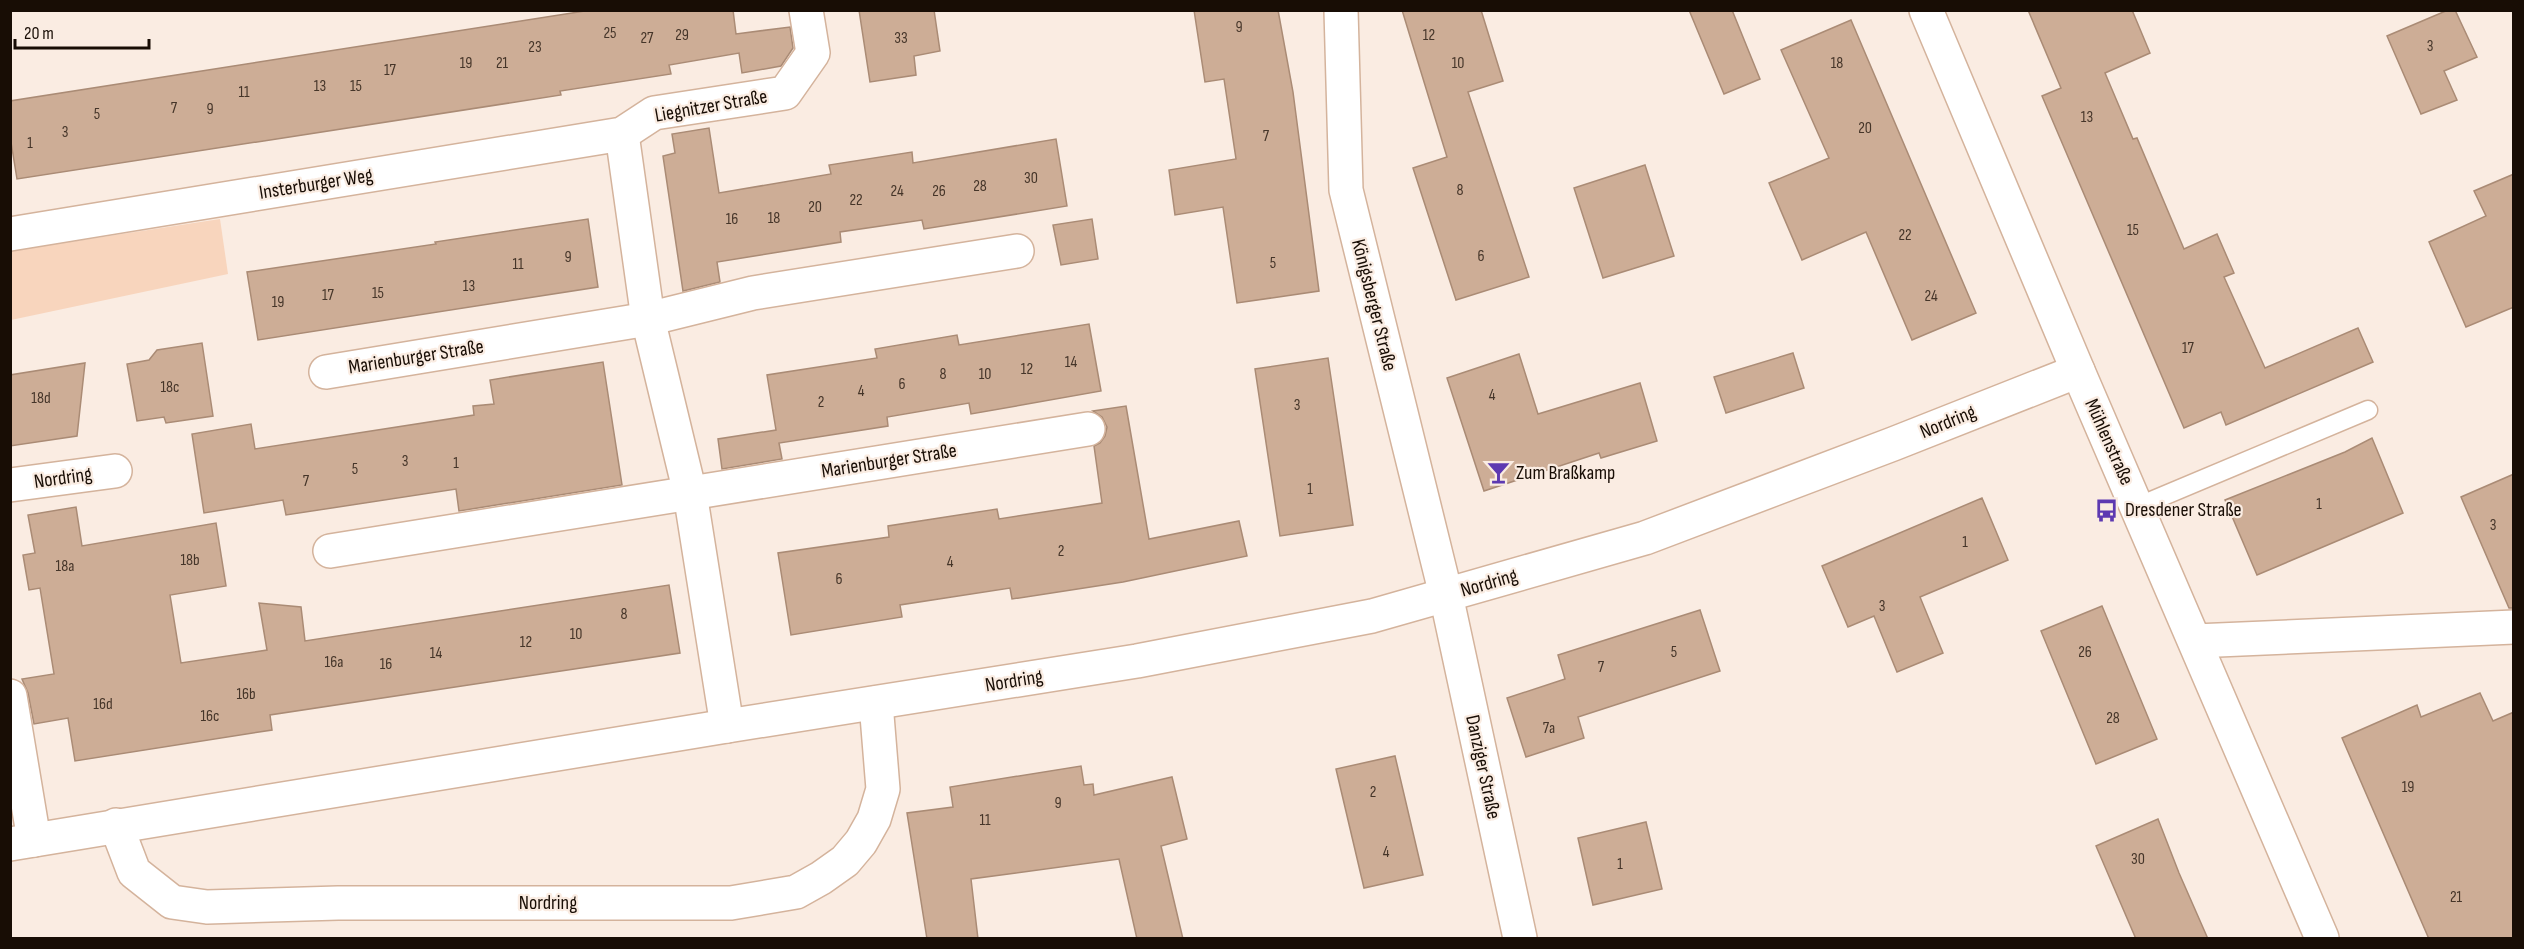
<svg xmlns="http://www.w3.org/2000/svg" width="2524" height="949" font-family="'Sofia Sans Condensed',sans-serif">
	<rect width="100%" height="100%" fill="#faece2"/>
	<path fill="#f8d5bd" d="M220,219L228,274L11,320V251Z"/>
	<g fill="#cdad96" stroke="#aa8b75" stroke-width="1.5">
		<path d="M591,10H733L736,34L790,27L793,48L781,66L742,73L739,53L669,65L671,74L560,91L561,95L17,179L10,136V101Z"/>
		<path d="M859,10H934L940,51L914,56L916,75L870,82Z"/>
		<path d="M1194,10H1278L1293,92L1319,291L1237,303L1223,207L1175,215L1169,170L1236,159L1224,79L1205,82Z"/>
		<path d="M1402,10H1481L1503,81L1468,92L1529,277L1456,300L1413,168L1447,157Z"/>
		<path d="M1689,10H1732L1760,79L1724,94Z"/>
		<path d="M2028,10H2132L2150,53L2105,73L2133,139L2137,138L2184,249L2217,234L2234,273L2224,277L2265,368L2358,328L2373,362L2226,425L2221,412L2184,428L2042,96L2061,88Z"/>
		<path d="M2448,10H2455L2477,57L2444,71L2457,100L2421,114L2387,36Z"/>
		<path d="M1851,20L1976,313L1912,340L1866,232L1802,260L1769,183L1829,158L1781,50Z"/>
		<path d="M709,128L719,193L831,174L829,165L912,152L913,163L1056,139L1067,206L924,229L922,220L840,232L841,242L717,262L720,282L683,291L663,156L675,153L672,134Z"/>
		<path d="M1645,165L1674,256L1603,278L1574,188Z"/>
		<path d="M2514,174V307L2466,327L2429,242L2486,216L2474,191Z"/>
		<path d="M588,219L598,287L258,340L247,272L436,244L435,242Z"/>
		<path d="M1092,219L1098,259L1061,265L1053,225Z"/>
		<path d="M1089,324L1101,391L971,414L969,403L887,417L888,426L779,443L782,459L722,469L718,439L776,430L767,375L877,358L875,349L957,335L959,345Z"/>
		<path d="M202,343L213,416L166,423L164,417L137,421L127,364L149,360L157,350Z"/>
		<path d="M1793,353L1804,388L1726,413L1714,377Z"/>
		<path d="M1519,354L1538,414L1640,383L1657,441L1601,458L1599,453L1484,491L1447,378Z"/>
		<path d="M1328,358L1353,525L1280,536L1255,369Z"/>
		<path d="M603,362L622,485L459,511L456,489L286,515L283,500L204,513L192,434L251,424L255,449L474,415L473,406L494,404L490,380Z"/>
		<path d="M85,363L77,436L10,446V375Z"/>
		<path d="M1126,406L1149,539L1239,521L1247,556L1123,582L1012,599L1010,588L900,605L902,617L791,635L778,553L889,537L888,526L997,509L999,519L1102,503L1094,446L1100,443L1105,436L1107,427L1102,417L1093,411Z"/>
		<path d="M2372,438L2403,513L2257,575L2225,500L2345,452Z"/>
		<path d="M2514,474V608H2509L2461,497Z"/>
		<path d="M1982,498L2008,560L1920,597L1943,653L1897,672L1874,616L1848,627L1822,566Z"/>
		<path d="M76,507L82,546L216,523L226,586L170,595L181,663L267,650L259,603L301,607L305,641L669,585L680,653L270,715L272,730L75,761L68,718L34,724L28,693L22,679L54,674L40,588L29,590L23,555L35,553L28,515Z"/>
		<path d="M2102,606L2157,739L2096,764L2041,631Z"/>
		<path d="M1700,610L1720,671L1578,717L1584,738L1526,757L1507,698L1565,679L1558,655Z"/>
		<path d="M2480,693L2493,721L2514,712V939H2429L2342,738L2417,705L2421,717Z"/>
		<path d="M1395,756L1423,875L1364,888L1336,769Z"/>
		<path d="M1081,766L1084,785L1093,784L1094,795L1172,777L1187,839L1161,846L1183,939H1137L1119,859L971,879L978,939H927L907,813L953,807L950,787Z"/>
		<path d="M2158,819L2179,873L2208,939H2136L2096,846Z"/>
		<path d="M1646,822L1662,889L1593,905L1578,838Z"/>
	</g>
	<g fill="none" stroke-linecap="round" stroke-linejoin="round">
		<defs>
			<path id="lane" d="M2137,507L2368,410"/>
			<g id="street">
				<path d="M1341,10L1346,190L1446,595L1520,938"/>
				<path d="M1926,10L2078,371L2322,938"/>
				<path d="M622,134L648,319L690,493L727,726"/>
				<path d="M10,234L622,134L654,113L785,93L813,53L806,10"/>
				<path d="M326,372L648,319L753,293L1017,251"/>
				<path d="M10,485L115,471"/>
				<path d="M330,551L1088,429"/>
				<path d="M2195,641L2514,627"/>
				<path d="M10,696L34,840"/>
				<path d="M116,825L134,872L172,902L207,907L338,903H731L796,892L821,878L845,861L861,842L874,819L883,789L876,703"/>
				<path d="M10,844L727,726L1137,661L1372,616L1645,538L1893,444L2078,371"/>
			</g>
		</defs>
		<use href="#lane" stroke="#d4b39c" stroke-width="21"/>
		<use href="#street" stroke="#d4b39c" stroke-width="36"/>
		<use href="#lane" stroke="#fff" stroke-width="18"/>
		<use href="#street" stroke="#fff" stroke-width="33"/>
	</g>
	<defs>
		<symbol id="bar-bare" viewBox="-9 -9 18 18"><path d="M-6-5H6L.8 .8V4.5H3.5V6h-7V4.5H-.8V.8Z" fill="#5d39b1" stroke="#faece2" stroke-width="2.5" paint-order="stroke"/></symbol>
		<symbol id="bus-bare" viewBox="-9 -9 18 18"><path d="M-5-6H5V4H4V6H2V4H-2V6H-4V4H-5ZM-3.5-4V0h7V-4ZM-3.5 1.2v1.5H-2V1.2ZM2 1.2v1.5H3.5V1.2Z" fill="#5d39b1" stroke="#faece2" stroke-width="2.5" paint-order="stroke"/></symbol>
	</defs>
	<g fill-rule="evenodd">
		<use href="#bar-bare" x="1482" y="456" width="33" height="33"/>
		<use href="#bus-bare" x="2090" y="494" width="33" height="33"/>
	</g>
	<g text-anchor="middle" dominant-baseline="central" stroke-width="4.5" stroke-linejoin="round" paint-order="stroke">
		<g font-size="16" fill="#453529">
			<text x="1239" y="27">9</text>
			<text x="610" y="33">25</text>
			<text x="682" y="35">29</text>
			<text x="1429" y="35">12</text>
			<text x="647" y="38">27</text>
			<text x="901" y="38">33</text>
			<text x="2430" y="46">3</text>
			<text x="535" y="47">23</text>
			<text x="466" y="63">19</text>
			<text x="502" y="63">21</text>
			<text x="1458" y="63">10</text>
			<text x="1837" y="63">18</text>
			<text x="390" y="70">17</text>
			<text x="320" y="86">13</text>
			<text x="356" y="86">15</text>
			<text x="244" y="92">11</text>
			<text x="174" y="108">7</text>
			<text x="210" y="109">9</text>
			<text x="97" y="114">5</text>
			<text x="2087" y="117">13</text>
			<text x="1865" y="128">20</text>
			<text x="65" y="132">3</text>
			<text x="1266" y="136">7</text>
			<text x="30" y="143">1</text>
			<text x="1031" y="178">30</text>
			<text x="980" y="186">28</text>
			<text x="1460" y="190">8</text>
			<text x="897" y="191">24</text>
			<text x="939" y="191">26</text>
			<text x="856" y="200">22</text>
			<text x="815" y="207">20</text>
			<text x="774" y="218">18</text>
			<text x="732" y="219">16</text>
			<text x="2133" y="230">15</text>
			<text x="1905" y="235">22</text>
			<text x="1481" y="256">6</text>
			<text x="568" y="257">9</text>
			<text x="1273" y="263">5</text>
			<text x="518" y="264">11</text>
			<text x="469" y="286">13</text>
			<text x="378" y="293">15</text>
			<text x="328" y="295">17</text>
			<text x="1931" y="296">24</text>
			<text x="278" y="302">19</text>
			<text x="2188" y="348">17</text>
			<text x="1071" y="362">14</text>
			<text x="1027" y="369">12</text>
			<text x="943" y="374">8</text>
			<text x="985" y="374">10</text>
			<text x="902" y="384">6</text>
			<text x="170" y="387">18c</text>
			<text x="861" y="391">4</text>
			<text x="1492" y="395">4</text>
			<text x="41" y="398">18d</text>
			<text x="821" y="402">2</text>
			<text x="1297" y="405">3</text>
			<text x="405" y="461">3</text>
			<text x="456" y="463">1</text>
			<text x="355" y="469">5</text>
			<text x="306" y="481">7</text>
			<text x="1310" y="489">1</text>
			<text x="2319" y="504">1</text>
			<text x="2493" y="525">3</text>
			<text x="1965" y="542">1</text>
			<text x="1061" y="551">2</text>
			<text x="190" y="560">18b</text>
			<text x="950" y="562">4</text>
			<text x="65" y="566">18a</text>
			<text x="839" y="579">6</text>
			<text x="1882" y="606">3</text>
			<text x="624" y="614">8</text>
			<text x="576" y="634">10</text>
			<text x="526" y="642">12</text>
			<text x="1674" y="652">5</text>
			<text x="2085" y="652">26</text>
			<text x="436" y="653">14</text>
			<text x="334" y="662">16a</text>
			<text x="386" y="664">16</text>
			<text x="1601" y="667">7</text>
			<text x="246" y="694">16b</text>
			<text x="103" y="704">16d</text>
			<text x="210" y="716">16c</text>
			<text x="2113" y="718">28</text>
			<text x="1549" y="728">7a</text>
			<text x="2408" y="787">19</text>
			<text x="1373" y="792">2</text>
			<text x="1058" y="803">9</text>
			<text x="985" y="820">11</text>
			<text x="1386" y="852">4</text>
			<text x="2138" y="859">30</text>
			<text x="1620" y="864">1</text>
			<text x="2456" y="897">21</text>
		</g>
		<g font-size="20" fill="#180d05" stroke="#faece2">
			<text transform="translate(711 106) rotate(-10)">Liegnitzer Straße</text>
			<text transform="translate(316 184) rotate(-9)">Insterburger Weg</text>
			<text transform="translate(1374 305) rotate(76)">Königsberger Straße</text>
			<text transform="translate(416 357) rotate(-9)">Marienburger Straße</text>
			<text transform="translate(1948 422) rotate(-22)">Nordring</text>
			<text transform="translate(2109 442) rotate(66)">Mühlenstraße</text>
			<text transform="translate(889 461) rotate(-9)">Marienburger Straße</text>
			<text transform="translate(63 478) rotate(-8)">Nordring</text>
			<text transform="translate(1489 583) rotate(-16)">Nordring</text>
			<text transform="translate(1014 681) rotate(-9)">Nordring</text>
			<text transform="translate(1483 767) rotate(78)">Danziger Straße</text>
			<text x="548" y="903">Nordring</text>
		</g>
		<g font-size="20" fill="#180d05" stroke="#faece2" text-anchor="start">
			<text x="1516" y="473">Zum Braßkamp</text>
			<text x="2125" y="510">Dresdener Straße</text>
		</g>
	</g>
	<rect width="2524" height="949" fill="none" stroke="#180d05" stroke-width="24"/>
	<path d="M15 39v9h134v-9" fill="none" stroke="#180d05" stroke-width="3"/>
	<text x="24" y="39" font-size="18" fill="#180d05" stroke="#faece2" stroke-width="4.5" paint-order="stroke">20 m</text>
</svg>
